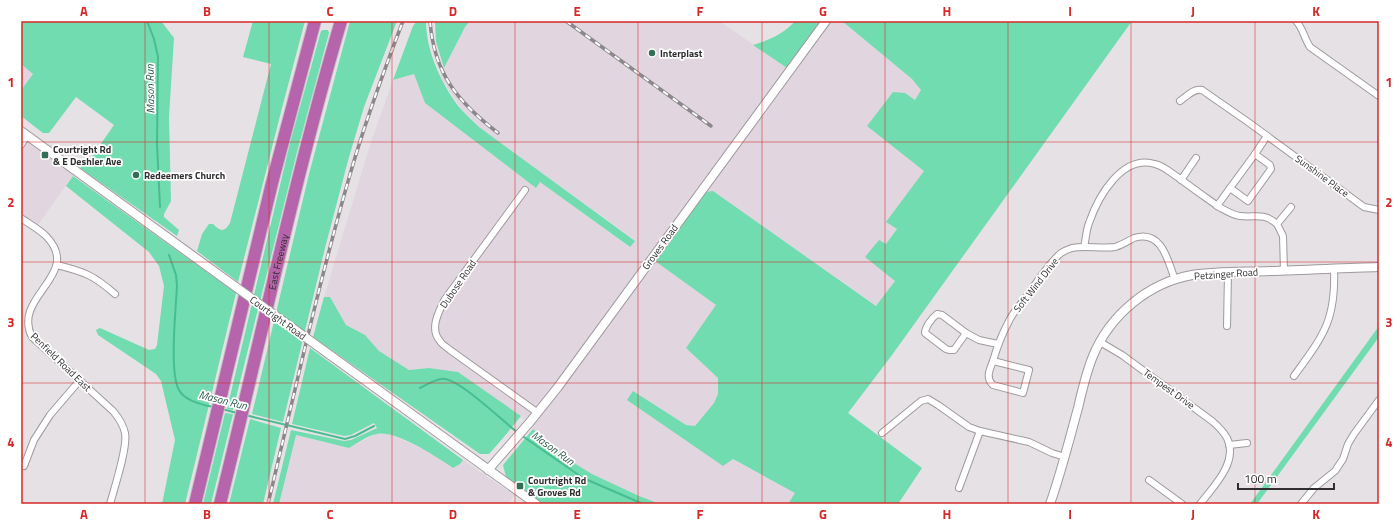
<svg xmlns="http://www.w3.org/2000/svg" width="1400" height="525" font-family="'Titillium Web',sans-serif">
	<rect width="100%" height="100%" fill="#e6e1e5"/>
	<g fill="#e1d5df">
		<path d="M470,21H719L787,68L821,21H842L912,79L921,90L915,100L905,93L924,171L887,222L897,229L886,244L895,281L877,306L713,191L655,261L717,305L686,348L718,378V393L714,403L695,426L686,425L633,391L732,459L796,493L788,504H660L639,496L592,474L569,460L533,429L521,416L458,372L429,368L409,370L379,351L365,335L346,325L330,297H324L370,145L393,80L414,74L425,103L535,187L540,182L629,247L635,240L479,127L460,107L440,76L465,27Z"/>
		<path d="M21,64L33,74L21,90Z"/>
		<path d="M28,136L76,171L35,229L21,218V146Z"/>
		<path d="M387,433L430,452L453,468L460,464L463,460L514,495L509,504H279L295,435L349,448L376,434Z"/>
	</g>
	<g fill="#70dcb0">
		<path d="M21,21H161L174,38L169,117L171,201L164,214V217L179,230L177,236L80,168L91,158L114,125L76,97L49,133H43L21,116V90L33,74L21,64Z"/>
		<path d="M253,21H305L282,108L238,282L197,251L202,234L209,224H213C220,231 224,233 230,223L271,64L243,57Z"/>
		<path d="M350,21H397L364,107L349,157L325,248L283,422L252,414L309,174Z"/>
		<path d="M417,21H426C426,51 441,83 459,107C465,114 472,120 479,127L635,241L630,247L540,182L536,188L425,103L414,74L393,80L413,26Z"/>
		<path d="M435,21H470L465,27L444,68L436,42Z"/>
		<path d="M795,21H821L787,68L753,45C769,40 784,34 795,21Z"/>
		<path d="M842,21H1132L892,355L848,413L922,468L898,504H788L795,493L733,459L723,466L627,400L633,391L686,425L695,426L714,403L718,394V378L686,348L716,305L655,261L706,192L713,191L876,306L895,281L865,257L879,240L886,244L897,229L886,222L924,171L867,126L893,92L905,93L915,100L921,90L912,79Z"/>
		<path d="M323,30H328L329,33L297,152L233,410L227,409L290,143L321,31Z"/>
		<path d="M73,176L236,293L185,504H162L175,440L161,381L156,374L98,335L96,330L100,328L149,350L155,349L157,345L164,286L159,266L149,252L66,186Z"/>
		<path d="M324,297H330L346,325L365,335L379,351L409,370L429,368L458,372L521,416L503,438L489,454H480L313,337Z"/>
		<path d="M1379,326V337L1257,504H1250Z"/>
		<path d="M310,348L463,460L460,464L453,468C437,457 396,430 377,434C368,435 358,443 349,448L296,435L279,504H273L291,430L344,441L351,440L377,428L374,423L351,435L344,436L292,424Z"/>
		<path d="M225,413L233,414L211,504H203Z"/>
		<path d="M250,419L281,428L263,504H229Z"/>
		<path d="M533,429L569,460L592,474L639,496L660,504H543L506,477L503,465Z"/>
	</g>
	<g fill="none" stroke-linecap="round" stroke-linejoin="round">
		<g stroke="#48bd91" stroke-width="2">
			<path d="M147,21L154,39L158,57L157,144L160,207"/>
			<path d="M169,255L176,275L177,286C176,307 169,373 179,390C185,401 202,405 214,407"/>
			<path d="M420,388C426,385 434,380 441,379C457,376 502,421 517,432"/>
			<path d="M222,409L237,413"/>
			<path d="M245,415L345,439L355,436L374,426"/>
			<path d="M521,435L583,478L643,504"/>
		</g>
		<defs>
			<g id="minor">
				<path d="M1296,21C1303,28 1304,38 1310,47L1379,96"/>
				<path d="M1180,101C1187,96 1194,88 1202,90L1248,122L1364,207L1379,210"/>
				<path d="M21,145L27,135"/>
				<path d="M1255,154L1270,165L1271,169L1248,201L1230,188Z"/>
				<path d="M1255,154L1267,136"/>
				<path d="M1181,180L1196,158"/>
				<path d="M525,190L445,299C439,311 429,329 440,341C442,345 447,347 450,350L538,413"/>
				<path d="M1217,206L1230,188"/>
				<path d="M21,218C29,224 39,229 46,236C84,275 11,296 32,337L113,411C119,418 123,424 125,433C128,447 114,489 110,504"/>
				<path d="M1084,247C1086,239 1086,231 1089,223C1098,197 1122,154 1155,164C1164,166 1171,173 1179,178C1192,188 1205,197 1219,207C1225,210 1232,215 1240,216C1255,218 1263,212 1277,224"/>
				<path d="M57,265C85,272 93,275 115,294"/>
				<path d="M1284,271L1283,236L1277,224L1291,207"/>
				<path d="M937,314L942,315L966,333L954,350H949L946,349L925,333C925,327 932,318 937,314Z"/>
				<path d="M1227,326L1228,273"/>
				<path d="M966,333L979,340L998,344"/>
				<path d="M1100,342L1122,355L1212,421C1218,426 1223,431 1227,438C1239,462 1213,487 1200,504"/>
				<path d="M993,361C997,347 1002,334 1009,321C1013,312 1021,304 1027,296C1036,283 1049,263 1061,253C1064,251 1069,249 1072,248C1085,245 1101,249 1115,247C1122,245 1128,241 1134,238C1162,229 1168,261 1175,280"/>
				<path d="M993,361L1029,370L1023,393L993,385C985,378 990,369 993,361Z"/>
				<path d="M1294,376C1323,336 1336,321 1334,269"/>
				<path d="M882,433L921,401L928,399L938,405L969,427L980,431L1029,442L1052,453L1065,457"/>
				<path d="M1229,445L1247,443"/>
				<path d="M24,466L34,440L50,415L80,380"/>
				<path d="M1149,480L1182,504"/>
				<path d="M959,488L980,431"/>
				<path d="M1301,504L1314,488L1335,471L1343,459L1348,444L1354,434L1379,400"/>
			</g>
			<g id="tertiary">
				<path d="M21,131L222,277"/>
				<path d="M330,355L536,504"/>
				<path d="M488,470L530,422L558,387L826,21"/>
				<path d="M1050,504C1061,473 1069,441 1078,408C1082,391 1086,373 1093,356C1110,315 1148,283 1192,275C1217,271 1245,272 1270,271C1307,270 1343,268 1379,267"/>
			</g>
			<g id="motorway">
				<path d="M195,504L272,183L315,21"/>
				<path id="s1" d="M220,504C260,343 294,180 341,21"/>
			</g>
		</defs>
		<use href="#minor" stroke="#9f9a9e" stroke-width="8"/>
		<use href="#tertiary" stroke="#9f9a9e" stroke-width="10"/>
		<use href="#motorway" stroke="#c1c0c1" stroke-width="14"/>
		<use href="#minor" stroke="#fff" stroke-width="6"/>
		<use href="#tertiary" stroke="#fff" stroke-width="8"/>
		<use href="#motorway" stroke="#b664ab" stroke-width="12"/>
		<defs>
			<g id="rail">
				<path d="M430,21C434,74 458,102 498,133"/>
				<path d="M566,21L711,126"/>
				<path d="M268,504C294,395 318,286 349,178C364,125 383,73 403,21"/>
			</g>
		</defs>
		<use href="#rail" stroke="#8b878a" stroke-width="3.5"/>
		<use href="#rail" stroke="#fff" stroke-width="2" stroke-dasharray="6" stroke-linecap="butt"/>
		<defs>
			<path id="tertiary-bridge" d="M222,277L330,355"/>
		</defs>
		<use href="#tertiary-bridge" stroke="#9f9a9e" stroke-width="10" stroke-linecap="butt"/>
		<use href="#tertiary-bridge" stroke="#fff" stroke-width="8"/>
	</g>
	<path fill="none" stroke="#d62828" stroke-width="1" stroke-opacity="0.55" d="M145,21V504M269,21V504M392,21V504M515,21V504M638,21V504M762,21V504M885,21V504M1008,21V504M1131,21V504M1255,21V504M21,142H1379M21,262H1379M21,383H1379"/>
	<g fill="#356e57" stroke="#fff" stroke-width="1.5">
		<circle cx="652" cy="53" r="4"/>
		<rect x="41" y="151" width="8" height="8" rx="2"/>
		<circle cx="136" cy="175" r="4"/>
		<rect x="516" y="482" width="8" height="8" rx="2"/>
	</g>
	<g text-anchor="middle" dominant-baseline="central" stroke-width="3.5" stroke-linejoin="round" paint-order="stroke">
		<g font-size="10" font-weight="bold" fill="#302e2f" stroke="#fff" text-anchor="start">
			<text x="660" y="53">Interplast</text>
			<text x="53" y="149">Courtright Rd<tspan x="53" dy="12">&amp; E Deshler Ave</tspan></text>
			<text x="144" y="175">Redeemers Church</text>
			<text x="528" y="480">Courtright Rd<tspan x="528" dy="12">&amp; Groves Rd</tspan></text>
		</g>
		<g font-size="10" fill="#302e2f" stroke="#fff">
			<text transform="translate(1322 176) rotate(36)">Sunshine Place</text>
			<text transform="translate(660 247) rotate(-54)">Groves Road</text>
			<text stroke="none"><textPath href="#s1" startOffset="249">East Freeway</textPath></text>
			<text transform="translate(1226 274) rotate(-4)">Petzinger Road</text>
			<text transform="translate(458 284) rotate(-56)">Dubose Road</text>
			<text transform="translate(1036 285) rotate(-52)">Soft Wind Drive</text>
			<text transform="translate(278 318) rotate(36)">Courtright Road</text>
			<text transform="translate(61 362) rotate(44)">Penfield Road East</text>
			<text transform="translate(1169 389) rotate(36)">Tempest Drive</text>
		</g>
		<g font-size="11" font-style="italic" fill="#2b5a47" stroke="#fff">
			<text transform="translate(150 89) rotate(-91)">Mason Run</text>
			<text transform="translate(223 400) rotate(14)">Mason Run</text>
			<text transform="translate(553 448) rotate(36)">Mason Run</text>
		</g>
	</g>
	<rect width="1400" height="525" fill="none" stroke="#ffffff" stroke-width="44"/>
	<path d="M1238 483v6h96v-6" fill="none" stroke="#302e2f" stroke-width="2"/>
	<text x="1244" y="483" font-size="12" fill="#302e2f" stroke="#ffffff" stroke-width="3" paint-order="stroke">100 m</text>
	<rect x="22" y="22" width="1356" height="481" fill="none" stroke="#d62828" stroke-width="1.5"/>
	<g font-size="13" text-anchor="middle" font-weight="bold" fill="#d62828">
		<text x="84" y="16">A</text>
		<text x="207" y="16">B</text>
		<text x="330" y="16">C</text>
		<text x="453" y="16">D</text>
		<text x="577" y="16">E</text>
		<text x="700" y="16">F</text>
		<text x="823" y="16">G</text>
		<text x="947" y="16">H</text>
		<text x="1070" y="16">I</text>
		<text x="1193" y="16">J</text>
		<text x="1316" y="16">K</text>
		<text x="11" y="87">1</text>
		<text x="1389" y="87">1</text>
		<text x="11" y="207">2</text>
		<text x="1389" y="207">2</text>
		<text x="11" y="327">3</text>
		<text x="1389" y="327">3</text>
		<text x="11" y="447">4</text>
		<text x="1389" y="447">4</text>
		<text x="84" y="519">A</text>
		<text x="207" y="519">B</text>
		<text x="330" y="519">C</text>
		<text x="453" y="519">D</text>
		<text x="577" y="519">E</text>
		<text x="700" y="519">F</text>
		<text x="823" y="519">G</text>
		<text x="947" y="519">H</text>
		<text x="1070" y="519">I</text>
		<text x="1193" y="519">J</text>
		<text x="1316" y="519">K</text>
	</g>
</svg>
